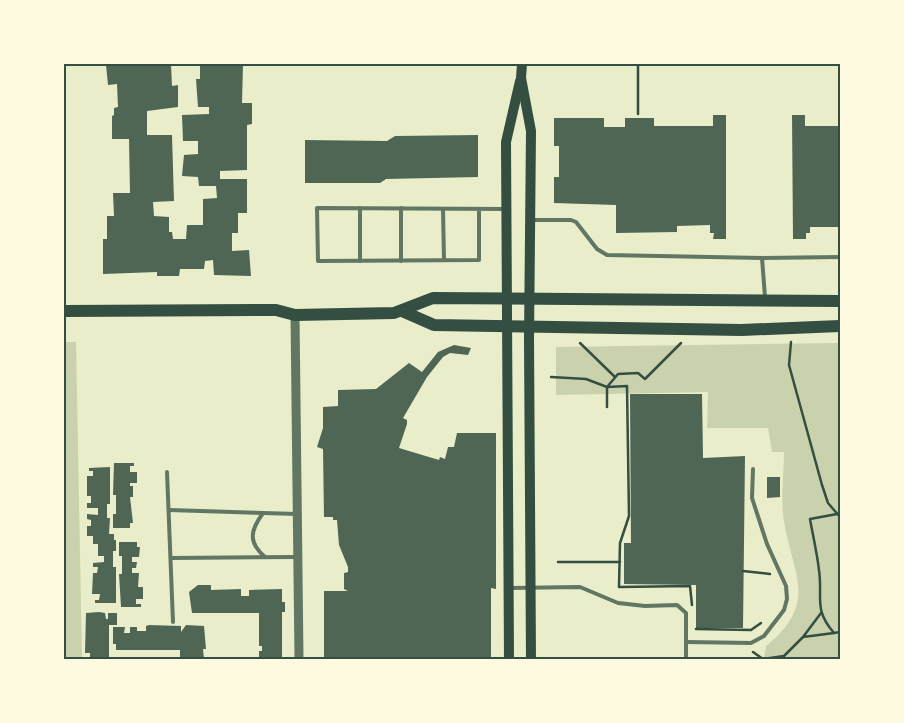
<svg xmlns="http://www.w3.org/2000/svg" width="904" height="723" font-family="Spectral,serif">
	<rect width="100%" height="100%" fill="#e9edc9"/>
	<g fill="#cad2ad">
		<path d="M64,342H76L82,659H64Z"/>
		<path d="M840,343V659H764L766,646C822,601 790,572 783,514C781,494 784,472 784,452H772L768,428H707L708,392L556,395V347Z"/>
	</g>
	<g fill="#4f6655">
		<path d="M171,64L172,86L178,85V107L147,111V135H172L174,201L153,202L154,216L169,217V232H172L173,239H186L187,225H203V199L217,198L216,186H199L198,177L182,176L184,155L198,154V141H183L182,115L209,114V107H198L196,79H200V64H243L242,103H252V124L247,125V170L220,171V179H247V213H238V233H232V251L249,250L251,276L214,275L213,260L205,261L204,269H180L179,276H157V272L103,274V239H107V216H114L113,193H130L129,139H112V116L114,115V108L118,107L117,84L108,85L106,65Z"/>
		<path d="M713,115H726V239H713L714,233H710V225L677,226V232L616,233V205L554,203V177H559V146H554V118H604V127H625V118H654V126H713Z"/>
		<path d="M792,115H805V126H840V227H810V233H806V239H793Z"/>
		<path d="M478,135V177L386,179L380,183H305V140L387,141L395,136Z"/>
		<path d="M454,345L471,348L468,355L450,353L443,357L427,377L403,418L407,420V424L399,448L439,460L440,457L445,459L448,447H454L457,433H496V589L491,588V659H324V591H348L344,589V573L348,572V567L339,545L337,520H333V517H324L323,449L317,447L323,428V407L338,406V390L376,389L409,363L422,372L438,352Z"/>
		<path d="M630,394H702L703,458L745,456L743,628H696V585L624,584V543H631Z"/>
		<path d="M114,463H134V466H130V472H137V483H130V486H133V497H130L133,523H130V528H113V514H116V495H113Z"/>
		<path d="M110,467V504H107V518H110L109,534H114V540H116V551H113V567H116V603H95V600H99L100,594H92L93,573H97L98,567H93V563L104,562V556H98V544H93V536H87V526H91V520L87,519V514L98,515V508H87V503H91V496H87V476H93V471H89V468Z"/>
		<path d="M767,477H780V497L767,498Z"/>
		<path d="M119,542H137V547H140L139,557H132V562H137L136,568H132V573H139L138,587H143V599H136V604H141V607H121L119,574H122V556H119Z"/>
		<path d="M198,585H211V590L241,589V596H249V590L282,589V602H285V612H282V659H259V651H262V646H259V613H192L189,592Z"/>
		<path d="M99,612L105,613L106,619H108V613H117V625H109V659H90V653H85L86,613Z"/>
		<path d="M149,625L181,626V632L186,625L204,626L206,649H203L204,659H180V650H116V644H113V627H125L124,633H130V627H137V631H146V626Z"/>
	</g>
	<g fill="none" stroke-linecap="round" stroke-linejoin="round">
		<g stroke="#344e41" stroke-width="2.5">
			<path d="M638,64V114"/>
			<path d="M791,342L789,365L822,485L828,503L840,517"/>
			<path d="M580,343L615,377"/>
			<path d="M551,377L586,379L607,387L627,386L629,516L620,543L619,587L690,586L692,605"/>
			<path d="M607,407V387L618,374L638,373L645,379L681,343"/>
			<path d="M837,514L810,519C813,536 817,553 819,570C823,598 813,609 834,633L840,632"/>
			<path d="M558,562H620"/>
			<path d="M743,571L770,574"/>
			<path d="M821,613L803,637L834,633"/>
			<path d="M696,629L751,630L761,623"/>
			<path d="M753,652L763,659L784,656L803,637"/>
		</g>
		<g stroke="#617663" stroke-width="4">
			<path d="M360,208V261"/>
			<path d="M401,208V261"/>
			<path d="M443,209L444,260"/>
			<path d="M479,209V260L318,261L317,208L506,209"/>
			<path d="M532,220H571L576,222L597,249L607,255L762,258L765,297"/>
			<path d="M762,258L840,257"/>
			<path d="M167,472L173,622"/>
			<path d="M169,510L298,514"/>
			<path d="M263,513C250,531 248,542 265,557"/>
			<path d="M171,558L297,557"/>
			<path d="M510,588L580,587L618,603L645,606L677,605L686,613V659"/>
			<path d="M687,642L751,643L764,636L784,610L787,599L786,586L767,544L752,498L753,469"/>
		</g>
		<path stroke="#617663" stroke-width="9" d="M295,315L299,659"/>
		<g stroke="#344e41" stroke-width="10">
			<path d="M522,64L521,78L531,131L529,340L531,659"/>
			<path d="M509,659L506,142L520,81"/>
		</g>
		<g stroke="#344e41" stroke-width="12">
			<path d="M64,311L276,310L295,315L394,313L433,298L840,301"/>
			<path d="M402,311L434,325L742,330L840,326"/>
		</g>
	</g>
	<rect width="904" height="723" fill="none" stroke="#fefae0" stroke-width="130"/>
	<rect x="65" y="65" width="774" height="593" fill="none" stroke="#344e41" stroke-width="2"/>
</svg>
